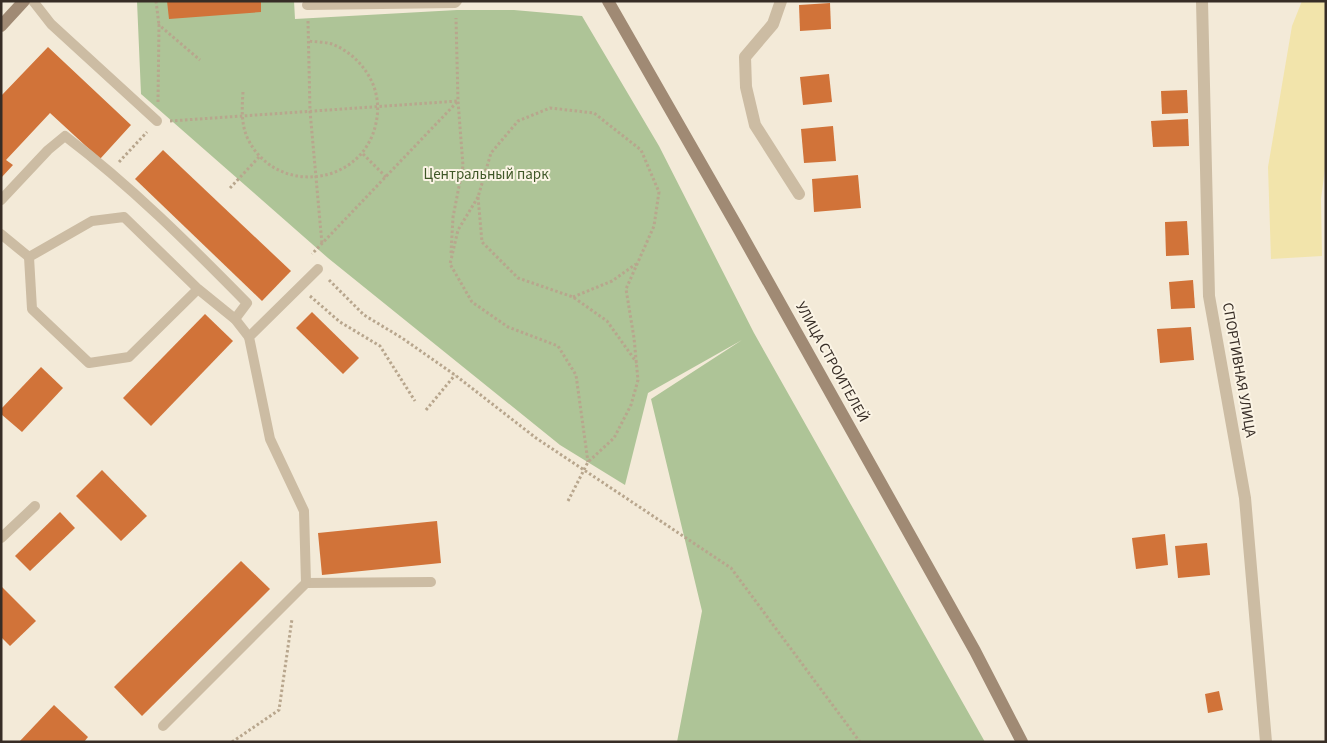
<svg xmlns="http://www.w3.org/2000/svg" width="1327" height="743" font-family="'Source Sans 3',sans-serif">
	<rect width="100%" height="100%" fill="#f3ead8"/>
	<path fill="#aec497" d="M137,1H294L295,19L457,10H514L582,16L659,146L754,333L985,742H677L702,611L651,399L742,340L648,393L625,485L560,445L328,258L141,94Z"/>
	<path fill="#f2e4ab" d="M1302,1H1326V161L1321,199L1322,256L1271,259L1268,167L1292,26Z"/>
	<g fill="#d17339">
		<path d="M167,1H261V12L169,19Z"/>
		<path d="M830,3L831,29L800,31L799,5Z"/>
		<path d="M48,47L131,125L100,159L50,113L6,160L13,165L1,178V96Z"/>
		<path d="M829,74L832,102L803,105L800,77Z"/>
		<path d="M1187,90L1188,113L1162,114L1161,91Z"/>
		<path d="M1188,119L1189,146L1153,147L1151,121Z"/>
		<path d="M833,126L836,161L804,163L801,129Z"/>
		<path d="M163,150L291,271L262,301L135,179Z"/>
		<path d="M858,175L861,208L814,212L812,179Z"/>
		<path d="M1187,221L1189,255L1166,256L1165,222Z"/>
		<path d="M1193,280L1195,308L1171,309L1169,282Z"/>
		<path d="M312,312L359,358L343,374L296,328Z"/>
		<path d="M205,314L233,341L151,426L123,398Z"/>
		<path d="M1191,327L1194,360L1160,363L1157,329Z"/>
		<path d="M41,367L63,388L22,432L1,414V409Z"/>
		<path d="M102,470L147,516L121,541L76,496Z"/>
		<path d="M60,512L75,528L30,571L15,556Z"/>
		<path d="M437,521L441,563L322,575L318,533Z"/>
		<path d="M1165,534L1168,565L1136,569L1132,538Z"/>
		<path d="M1207,543L1210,575L1178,578L1175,546Z"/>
		<path d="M241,561L270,589L142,716L114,687Z"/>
		<path d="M1,586L36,621L10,646L1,637Z"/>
		<path d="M1219,691L1223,710L1208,713L1205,694Z"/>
		<path d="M54,705L88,737L84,742H19Z"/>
	</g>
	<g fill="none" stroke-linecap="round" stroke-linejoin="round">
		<g stroke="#b8a68d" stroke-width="3" stroke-dasharray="2.5 2.5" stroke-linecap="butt">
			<path d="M156,1L159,25"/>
			<path d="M308,21L310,111L322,244"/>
			<path d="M243,92C242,107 241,123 247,137C274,197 363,187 376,123C379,110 378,95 372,82C364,65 350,51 332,44C325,42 316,42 309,41"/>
			<path d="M158,102L159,25L200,60"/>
			<path d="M170,121L458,101L312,254"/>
			<path d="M363,154L386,177"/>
			<path d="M119,162L147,132"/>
			<path d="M230,188L260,156"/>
			<path d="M478,197L458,230L450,264L472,302L508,327L558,346L576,375L588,462"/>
			<path d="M451,253L453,217L463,166L458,101L456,18"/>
			<path d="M329,280L364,315L402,338L455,375L536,438L731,568L860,742"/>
			<path d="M310,296L340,322L380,346L415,401"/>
			<path d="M573,297L612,281L636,264"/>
			<path d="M426,410L455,375"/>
			<path d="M568,501L588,462L614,438L631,405L638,380L634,338L626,289L654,226L659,192L641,150L594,113L550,108L518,121L491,153L478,197L482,242L518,278L573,297L607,321L637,363"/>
			<path d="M232,742L279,710L292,619"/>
		</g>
		<g stroke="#ccbca3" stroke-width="10">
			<path d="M33,1L51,24L157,121"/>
			<path d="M307,5L455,3L457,1"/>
			<path d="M1,200L48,150L65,136C131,186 189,244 247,303L235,319"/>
			<path d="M1,234L29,257"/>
			<path d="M198,289L129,357L89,363L32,309L29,257L92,221L124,217L198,289L235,319L249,337"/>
			<path d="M1,538L35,506"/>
			<path d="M306,583L431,582"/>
			<path d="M163,726L306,583L304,511L270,439L249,337L318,269"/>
		</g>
		<g stroke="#ccbca3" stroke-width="12">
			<path d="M781,1L773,24L745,57L746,87L755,125L799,194"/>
			<path d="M1202,1L1209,296L1245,498L1266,742"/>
		</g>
		<g stroke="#a08a74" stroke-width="12">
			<path d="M608,1L738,228L975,651L1022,742"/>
			<path d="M1,26L24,1"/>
		</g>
	</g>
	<g text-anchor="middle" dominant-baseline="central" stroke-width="4" stroke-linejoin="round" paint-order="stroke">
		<g font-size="15" fill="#3f5727" stroke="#fbf4e5">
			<text x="486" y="174">Центральный парк</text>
		</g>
		<g font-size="15" fill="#372d26" stroke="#fbf4e5">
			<text transform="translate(832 362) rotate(61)">УЛИЦА СТРОИТЕЛЕЙ</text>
			<text transform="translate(1239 370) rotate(80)">СПОРТИВНАЯ УЛИЦА</text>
		</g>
	</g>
	<rect width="1327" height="743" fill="none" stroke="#372d26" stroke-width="5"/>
</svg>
